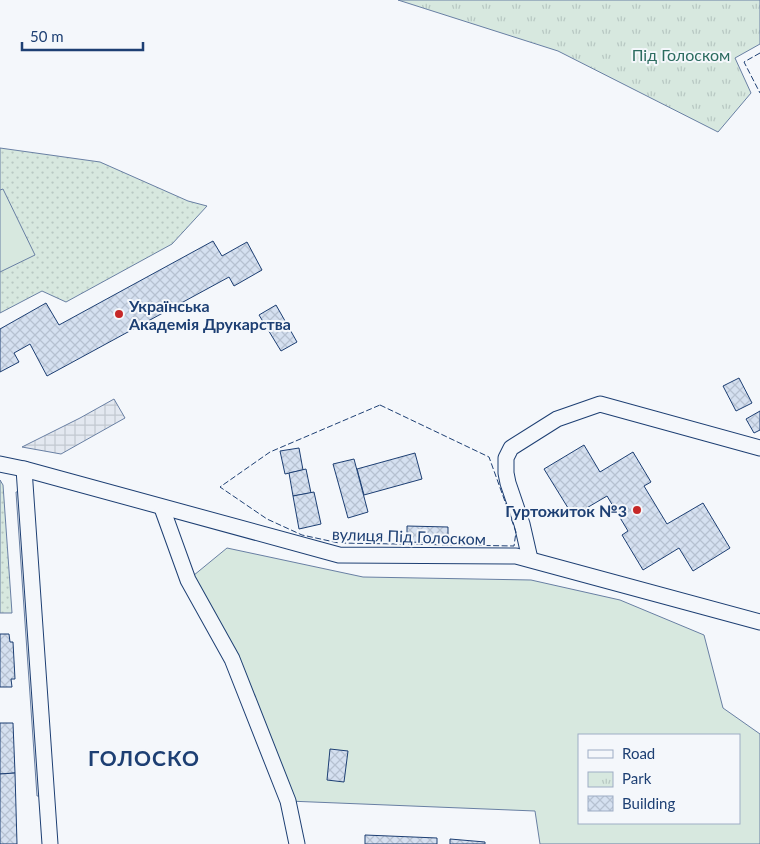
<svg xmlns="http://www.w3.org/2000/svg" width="760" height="844" font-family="Lato,sans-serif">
	<defs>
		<pattern id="grass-dots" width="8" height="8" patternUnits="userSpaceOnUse" patternTransform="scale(1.25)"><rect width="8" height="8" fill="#d7e8df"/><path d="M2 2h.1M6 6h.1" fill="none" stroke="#b8c8c3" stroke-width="1.8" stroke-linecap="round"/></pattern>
		<pattern id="park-tufts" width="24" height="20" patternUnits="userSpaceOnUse" patternTransform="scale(1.25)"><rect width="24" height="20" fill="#d7e8df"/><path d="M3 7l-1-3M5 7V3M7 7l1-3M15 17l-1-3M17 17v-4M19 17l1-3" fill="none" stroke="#b8c8c3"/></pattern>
		<pattern id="plaza-grid" width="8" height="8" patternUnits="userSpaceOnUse" patternTransform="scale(1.25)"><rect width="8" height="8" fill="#e3e8f0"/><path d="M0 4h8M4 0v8" fill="none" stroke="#c2c8d1"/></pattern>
		<pattern id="building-cross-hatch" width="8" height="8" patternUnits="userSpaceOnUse" patternTransform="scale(1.25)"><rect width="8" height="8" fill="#d5e0f0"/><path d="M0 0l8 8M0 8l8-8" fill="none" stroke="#b6c1d1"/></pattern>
	</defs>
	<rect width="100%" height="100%" fill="#f4f7fb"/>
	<g fill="url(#grass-dots)" stroke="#687fa3">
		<path d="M0,148L100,162L188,201L207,206L172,244L66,302L42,291L0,313Z"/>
		<path d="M0,480L3,485L12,613H0Z"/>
	</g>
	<path fill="url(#park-tufts)" stroke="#687fa3" d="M398,0H760V44L735,58L751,93L718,132L558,51Z"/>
	<g fill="#d7e8df" stroke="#687fa3" fill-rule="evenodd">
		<path d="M3,189L35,255L0,272V190Z"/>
		<path d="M227,548L363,577L531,580L620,600L704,635L723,708L760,734V844H540L535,811L288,801L236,663L188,580ZM579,735H739V823H579Z"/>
	</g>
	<path fill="#e3e8f0" stroke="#687fa3" d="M22,491L42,796H37L16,492Z"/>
	<path fill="url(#plaza-grid)" stroke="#687fa3" d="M114,399L125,418L61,454L22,447L80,418Z"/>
	<g fill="url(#building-cross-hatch)" stroke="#1d3f73">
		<path d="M213,241L222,256L247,242L262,270L234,286L229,277L47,376L30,344L14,353L19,362L0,372V329L46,303L59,325Z"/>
		<path d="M276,305L297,342L281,351L259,315Z"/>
		<path d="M739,378L752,403L736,411L723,386Z"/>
		<path d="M760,411V430L754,433L746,419Z"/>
		<path d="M584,445L600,472L633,452L651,482L644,486L667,524L703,503L730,548L693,571L679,548L643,570L622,535L628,531L607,496L573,516L544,469Z"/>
		<path d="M299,448L303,470L285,474L280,451Z"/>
		<path d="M415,453L422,479L364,495L357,469Z"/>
		<path d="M354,459L368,512L348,518L333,464Z"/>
		<path d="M306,469L311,493L293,496L289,473Z"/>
		<path d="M314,492L321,524L299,529L293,496Z"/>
		<path d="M407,526L448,527V543L407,542Z"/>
		<path d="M0,634H9L10,642H13L15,679H11L12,687H0Z"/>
		<path d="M0,723H13L15,773L0,774Z"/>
		<path d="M330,749L348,751L344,782L327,780Z"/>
		<path d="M15,773L17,844H0V774Z"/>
		<path d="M365,835L437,838V844H365Z"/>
		<path d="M450,839L485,842V844H450Z"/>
	</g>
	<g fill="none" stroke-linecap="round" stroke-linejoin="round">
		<defs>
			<g id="minor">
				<path d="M0,464L24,469L339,555L516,556L760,622"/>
				<path d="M24,469L50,844"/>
				<path d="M162,508L188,580L232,659L288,801L297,844"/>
				<path d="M530,559L522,524L508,483L506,473V458L511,448L557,419L600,404L760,448"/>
			</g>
		</defs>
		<use href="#minor" stroke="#1d3f73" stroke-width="17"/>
		<use href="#minor" stroke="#f4f7fb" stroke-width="15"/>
		<g stroke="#1d3f73" stroke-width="1" stroke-dasharray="6 2.5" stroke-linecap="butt">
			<path d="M760,53L744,62L760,93"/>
			<path d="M380,405L489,457L516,532L514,546L339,543L302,535L267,519L220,487L270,452Z"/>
		</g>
	</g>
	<g fill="#c62828" stroke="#f4f7fb" stroke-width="2">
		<circle cx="119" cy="314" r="5"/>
		<circle cx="637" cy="510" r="5"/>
	</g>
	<g text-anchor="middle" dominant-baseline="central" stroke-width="4" stroke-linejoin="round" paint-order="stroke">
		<g font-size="16" fill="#2c6c60" stroke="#f4f7fb">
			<text x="681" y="54">Під Голоском</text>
		</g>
		<g font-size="16" font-weight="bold" fill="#1d3f73" stroke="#f4f7fb" text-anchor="start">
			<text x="129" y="305">Українська<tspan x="129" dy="18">Академія Друкарства</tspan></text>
			<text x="627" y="510" text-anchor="end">Гуртожиток №3</text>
		</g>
		<g font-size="16" fill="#1d3f73" stroke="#f4f7fb">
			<text transform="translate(409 536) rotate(2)">вулиця Під Голоском</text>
		</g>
		<g font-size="21" font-weight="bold" letter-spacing="1" fill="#1d3f73" stroke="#f4f7fb">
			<text x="144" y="757">ГОЛОСКО</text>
		</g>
	</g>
	<rect x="578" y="734" width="162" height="90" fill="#f4f7fb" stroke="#9eadc5"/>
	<rect x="588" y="750" width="25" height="8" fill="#f4f7fb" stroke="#9eadc5"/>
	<text x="622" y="759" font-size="15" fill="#1d3f73">Road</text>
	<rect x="588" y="772" width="25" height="15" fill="url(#park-tufts)" stroke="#9eadc5"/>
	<text x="622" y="784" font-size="15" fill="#1d3f73">Park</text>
	<rect x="588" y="796" width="25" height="15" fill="url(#building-cross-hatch)" stroke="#9eadc5"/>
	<text x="622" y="809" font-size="15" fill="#1d3f73">Building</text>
	<path d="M22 42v8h121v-8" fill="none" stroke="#1d3f73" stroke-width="2.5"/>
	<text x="30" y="42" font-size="15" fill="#1d3f73" stroke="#f4f7fb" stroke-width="4" paint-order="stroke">50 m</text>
</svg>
